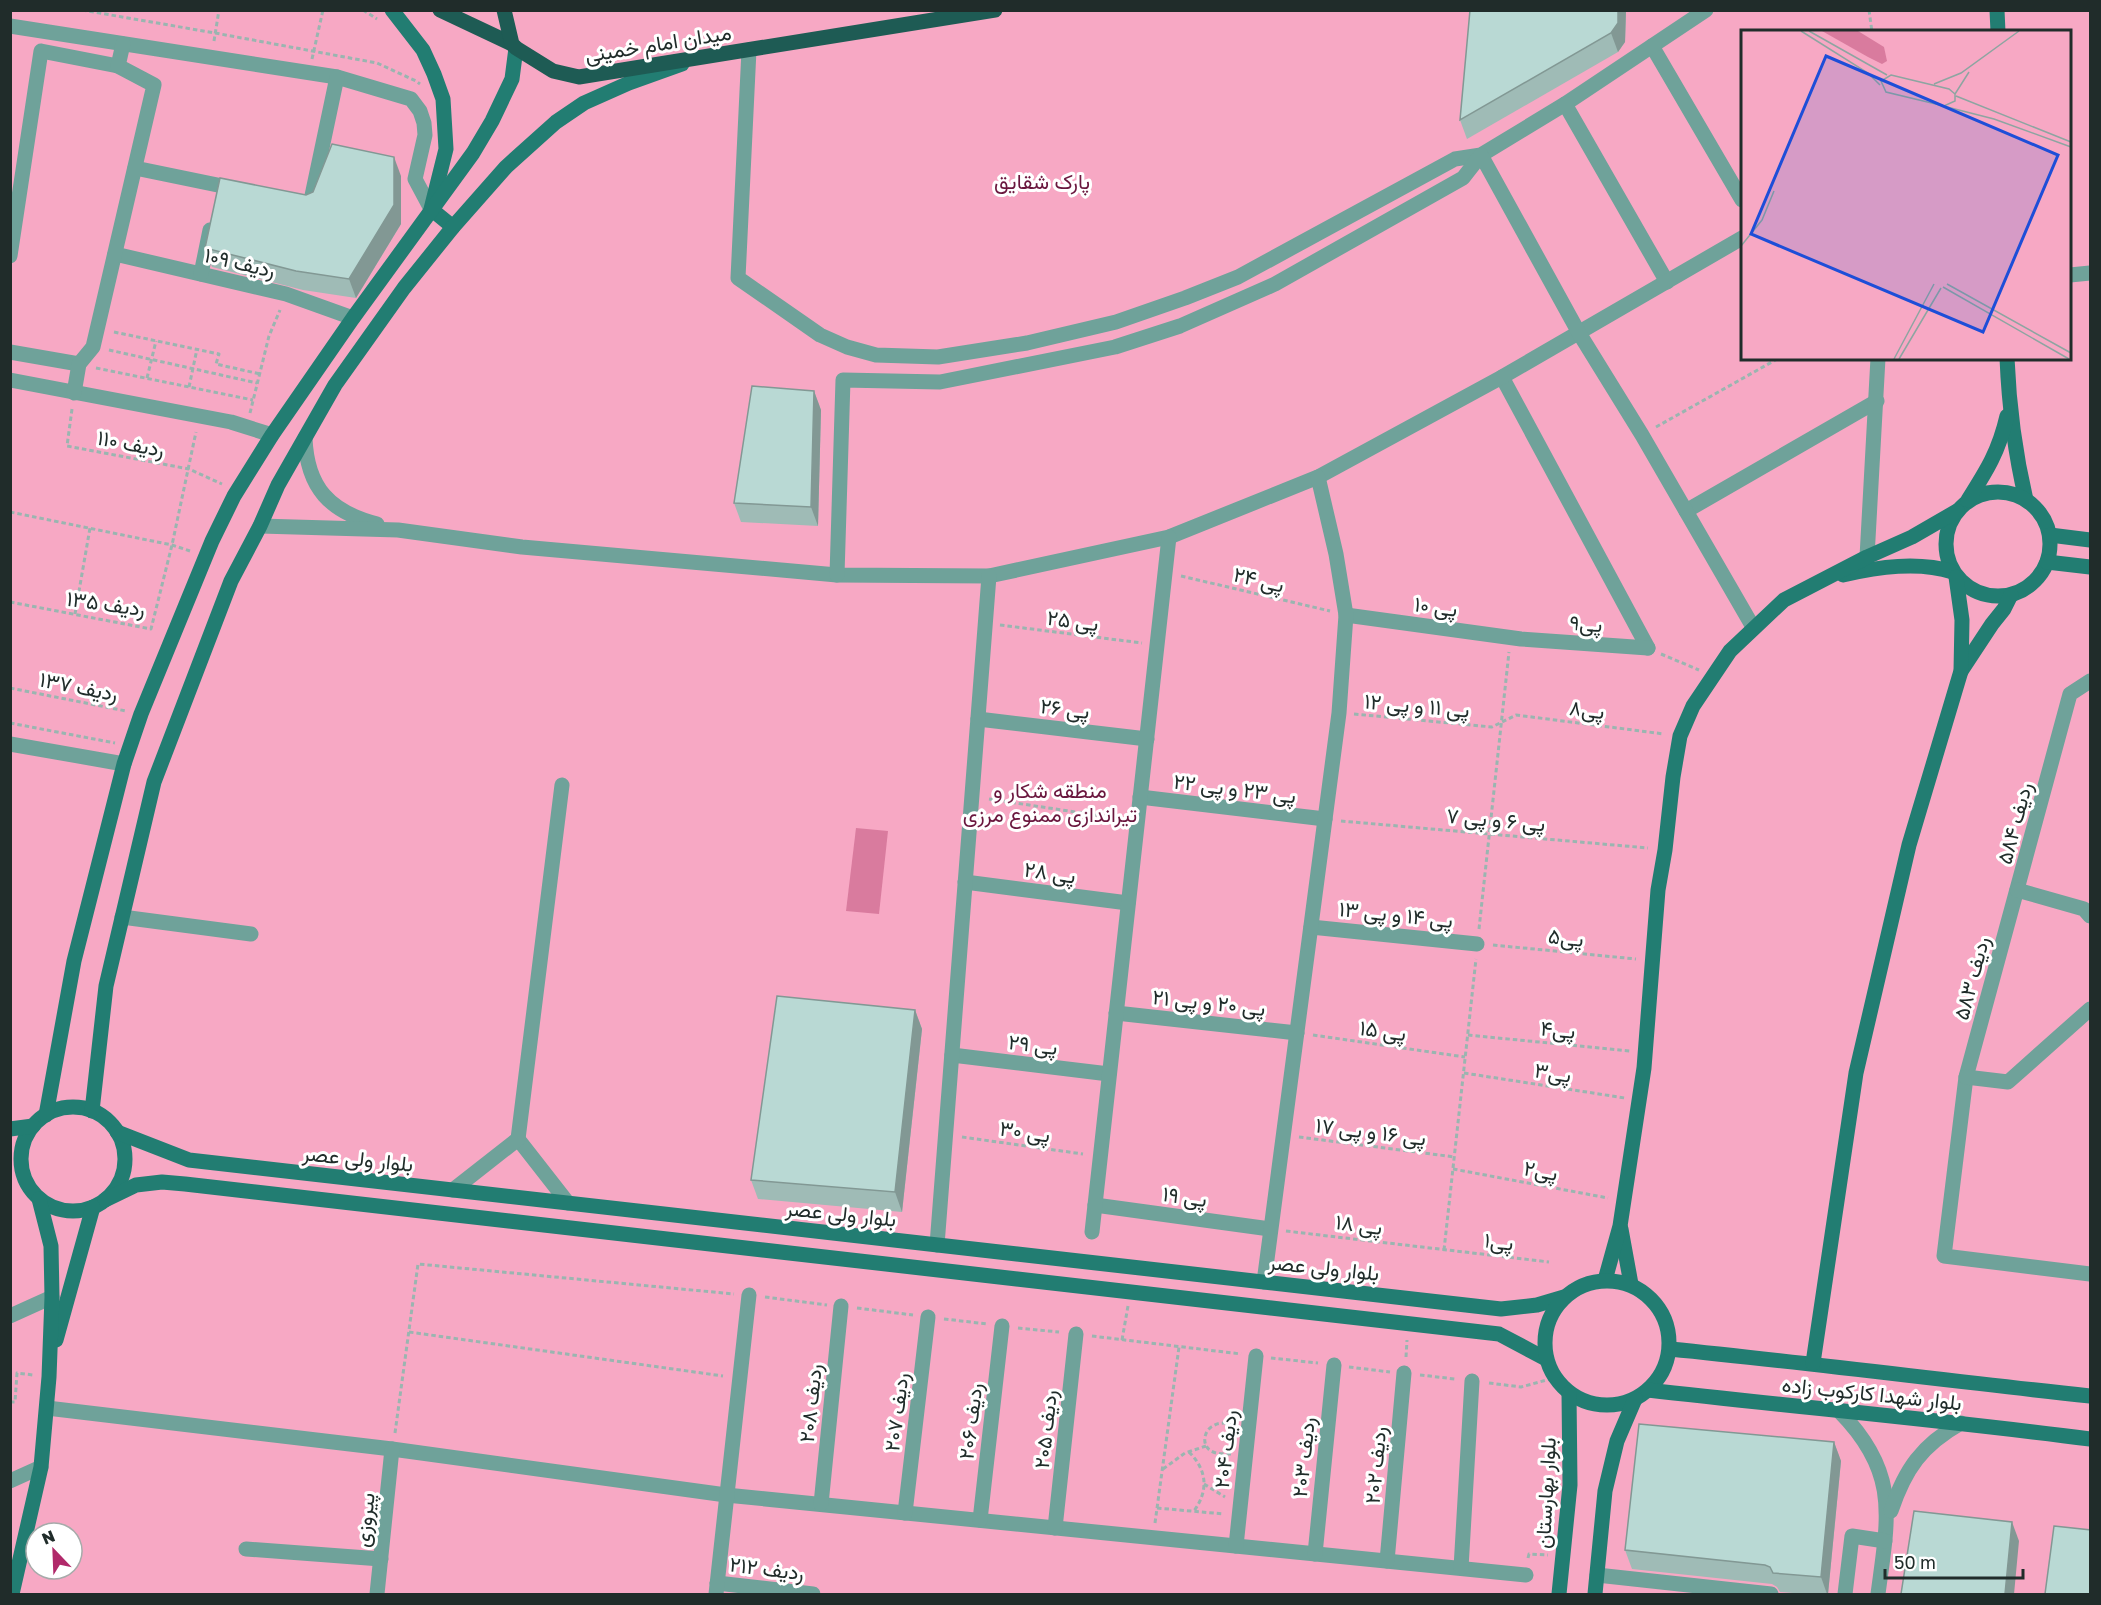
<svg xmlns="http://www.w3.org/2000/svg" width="2101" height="1605" font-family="'Golos Text',Vazirmatn,sans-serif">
	<rect width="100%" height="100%" fill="#d5f6f0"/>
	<path fill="#f7a8c4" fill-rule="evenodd" d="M11,11H2090V1594H11ZM1742,32H2070V358H1742ZM36,1533H72V1569H36Z"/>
	<path fill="#d97b9e" d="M856,828L888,831L879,914L846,911Z"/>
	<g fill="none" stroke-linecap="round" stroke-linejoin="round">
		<g stroke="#9ab5b0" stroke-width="3" stroke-dasharray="4.5 3" stroke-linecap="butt">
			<path d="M82,10L215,33L377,63L416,81L420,84"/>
			<path d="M363,10L377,19"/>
			<path d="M1869,10L1872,32"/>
			<path d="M214,41L219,10"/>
			<path d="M312,59L323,10"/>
			<path d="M114,332L219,354L216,364L260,374"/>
			<path d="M109,350L257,383"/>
			<path d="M96,368L253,400"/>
			<path d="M147,378L156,341"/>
			<path d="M189,387L197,349"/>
			<path d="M72,409L67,446L189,469L222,484"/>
			<path d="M250,413L269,336L280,310"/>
			<path d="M1656,427L1779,358"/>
			<path d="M10,512L172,545L190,551"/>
			<path d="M1181,576L1330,611"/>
			<path d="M10,602L151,629L172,545L196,432"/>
			<path d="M75,614L90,528"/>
			<path d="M1000,625L1142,643"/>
			<path d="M1661,654L1699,670"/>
			<path d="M10,688L126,711"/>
			<path d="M1354,714L1492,727L1516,715L1664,734"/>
			<path d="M10,723L115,743"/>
			<path d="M989,799L1122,819"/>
			<path d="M1341,821L1648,848"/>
			<path d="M1479,929L1509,652"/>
			<path d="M1493,945L1636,959"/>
			<path d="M1313,1035L1465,1057"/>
			<path d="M1468,1035L1630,1051"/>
			<path d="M1464,1073L1625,1098"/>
			<path d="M962,1137L1083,1154"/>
			<path d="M1299,1137L1455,1157"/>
			<path d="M1453,1169L1608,1198"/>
			<path d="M1286,1231L1549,1262"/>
			<path d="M1444,1250L1476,959"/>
			<path d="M765,1297L827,1305"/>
			<path d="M857,1308L913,1315"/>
			<path d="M944,1319L988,1324"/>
			<path d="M1018,1328L1059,1332"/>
			<path d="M409,1332L723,1376"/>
			<path d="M1092,1336L1241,1354"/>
			<path d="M1122,1340L1128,1306"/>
			<path d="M1406,1357L1407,1340"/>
			<path d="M1271,1358L1318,1363"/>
			<path d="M1349,1367L1390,1372"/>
			<path d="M1420,1375L1455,1379"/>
			<path d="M1489,1383L1521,1387L1554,1378"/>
			<path d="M10,1402H15L17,1373L33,1375"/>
			<path d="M395,1433L418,1264L734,1294"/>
			<path d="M1189,1452C1207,1470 1209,1490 1194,1511"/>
			<path d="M1231,1454C1224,1454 1216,1454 1211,1451C1201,1445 1204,1430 1213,1426C1219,1422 1226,1423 1232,1424"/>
			<path d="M1163,1469L1185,1453L1206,1446"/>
			<path d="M1204,1484L1225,1497"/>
			<path d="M1157,1508L1224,1514"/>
			<path d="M1155,1523L1179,1347"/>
			<path d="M1528,1558L1529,1554L1548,1555"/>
		</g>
		<g stroke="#6fa29a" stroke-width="15">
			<path d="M10,26L337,77L411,99L420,111L424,123L425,135L415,179L431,209"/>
			<path d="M1652,46L1742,200"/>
			<path d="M749,50L738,278L820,335L847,347L876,355L938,357L1027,343L1116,322L1185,298L1238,277L1455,159L1481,155L1565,104L1706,10"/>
			<path d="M1565,104L1667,282"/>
			<path d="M135,168L237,189"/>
			<path d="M302,203L310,205L337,77"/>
			<path d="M115,254L286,294L353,318"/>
			<path d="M10,256L41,51L118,66"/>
			<path d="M201,274L210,230"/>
			<path d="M2070,275L2090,273"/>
			<path d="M10,352L79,364"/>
			<path d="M1502,377L1648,648"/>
			<path d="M10,380L231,422L272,435"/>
			<path d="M74,393L79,364L93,347L154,85L118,66L123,44"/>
			<path d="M305,438C307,488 330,512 377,524"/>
			<path d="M1686,511L1877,401"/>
			<path d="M260,526L398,530L522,547L837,575L989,576L1169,537L1318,477L1502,377L1742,238"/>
			<path d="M1867,557L1878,358"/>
			<path d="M837,575L843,380L940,382L1115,347L1180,326L1275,284L1463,178L1481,155L1579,333L1642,435L1753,627"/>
			<path d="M1346,615L1521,639L1648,648"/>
			<path d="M2090,681L2070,694L1966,1077L1944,1256L2090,1274"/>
			<path d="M978,719L1147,739"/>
			<path d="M10,744L124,764"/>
			<path d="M1140,797L1325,819"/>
			<path d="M965,882L1128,903"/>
			<path d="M2017,890L2084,909L2090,916"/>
			<path d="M122,917L251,934"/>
			<path d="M1311,927L1477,944"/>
			<path d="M1116,1013L1297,1033"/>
			<path d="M952,1055L1109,1074"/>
			<path d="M1966,1077L2008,1082L2090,1009"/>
			<path d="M518,1139L568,1203"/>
			<path d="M453,1190L518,1139L562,785"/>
			<path d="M1095,1205L1270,1229"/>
			<path d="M1092,1232L1169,537"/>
			<path d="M937,1245L989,576"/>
			<path d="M1264,1282L1339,713L1346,615L1336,554L1318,477"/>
			<path d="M10,1316L52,1297"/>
			<path d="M47,1408L392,1449L726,1495L1526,1575"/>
			<path d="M1840,1412C1900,1473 1888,1518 1878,1594"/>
			<path d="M10,1481L41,1467"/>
			<path d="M821,1504L841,1306"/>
			<path d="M1891,1511C1905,1469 1922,1445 1961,1423"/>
			<path d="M905,1513L928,1317"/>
			<path d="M980,1520L1002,1326"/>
			<path d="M1055,1528L1076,1334"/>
			<path d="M1236,1546L1256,1356"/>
			<path d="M246,1549L381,1559"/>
			<path d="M1315,1554L1334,1365"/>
			<path d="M1387,1561L1404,1373"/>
			<path d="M1461,1568L1472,1381"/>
			<path d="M1597,1575L1771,1594"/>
			<path d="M717,1583L813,1594"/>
			<path d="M377,1594L392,1449"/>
			<path d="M716,1594L749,1295"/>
			<path d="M1845,1594L1852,1536L1885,1541"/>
		</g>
		<g stroke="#227d72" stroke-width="15">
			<path d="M392,10L423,50L434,74L443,99L446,149L431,209L453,227"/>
			<path d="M1997,10L1998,32"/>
			<path d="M2007,358C2009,407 2015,453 2026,500"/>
			<circle cx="1998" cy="544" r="52"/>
			<path d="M1968,500C1987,470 1999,451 2007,416"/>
			<path d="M2050,535L2090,540"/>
			<path d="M2047,562L2090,567"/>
			<path d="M1843,575C1878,567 1918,561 1953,572"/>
			<path d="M1961,671L1992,624L2004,609L2011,595"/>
			<circle cx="73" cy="1159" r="52"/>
			<path d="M92,1111L106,986L154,782L231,581L260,526L278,485L335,385L404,288L453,227L506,167L556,122L584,103L629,83L682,64"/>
			<path d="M46,1115L74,961L124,764L141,714L212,541L234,496L272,435L353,318L473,153L492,121L512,79L516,48"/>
			<path d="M10,1129L33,1126"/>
			<path d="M117,1132L189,1160L1501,1309L1537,1305L1564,1297"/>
			<path d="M105,1200L136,1185L162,1182L185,1184L1499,1334L1546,1359"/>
			<path d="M1621,1229L1631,1284"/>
			<path d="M1605,1280L1620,1226L1644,1068L1658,890L1665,850L1673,777L1680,736L1693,706L1730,651L1784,600L1867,557L1912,537L1957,511"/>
			<circle cx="1607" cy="1343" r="62"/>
			<path d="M56,1340L93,1207"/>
			<path d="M1670,1349C1810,1363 1950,1381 2090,1396"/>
			<path d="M1813,1363L1856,1073L1909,845L1961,671L1962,620L1956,577"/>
			<path d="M1648,1390C1796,1407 1943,1420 2090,1439"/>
			<path d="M12,1594L41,1467L49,1377L52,1297L51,1246L39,1199"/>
			<path d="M1559,1594L1570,1485L1569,1393"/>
			<path d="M1595,1594L1605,1491L1617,1441L1635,1399"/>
		</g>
		<g stroke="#1e5b54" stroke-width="15">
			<path d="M440,10L512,44"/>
			<path d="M504,10L512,44L516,48L553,71L579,77L995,10"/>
		</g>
	</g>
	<g fill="#9fbbb6">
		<path d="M1470,10H1626L1625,42L1618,52L1467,139L1460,120Z"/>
		<path d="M401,176V224L356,298L303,290L212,267L205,248L306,195Z"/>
		<path d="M814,391L821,410L818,526L741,522L734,503Z"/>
		<path d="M915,1010L922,1029L902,1212L758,1199L751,1180Z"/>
		<path d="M1834,1442L1841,1461L1828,1594H1806L1780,1592L1777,1587L1772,1584L1632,1569L1625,1550Z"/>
	</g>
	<g fill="#829894">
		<path d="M1618,10H1626L1625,42L1618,52L1611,33Z"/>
		<path d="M394,157L401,176V224L356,298L349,279Z"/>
		<path d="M814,391L821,410L818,526L811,507Z"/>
		<path d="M915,1010L922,1029L902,1212L895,1192Z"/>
		<path d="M1834,1442L1841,1461L1828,1594H1827L1821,1577Z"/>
		<path d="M2012,1522L2019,1541L2014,1594H2005Z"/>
	</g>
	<g fill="#b9d9d4" stroke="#829894" stroke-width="1.5">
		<path d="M1470,10H1618V23L1611,33L1460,120Z"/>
		<path d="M332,144L394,157V205L349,279L296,271L205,248L220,178L306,195L313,192Z"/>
		<path d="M752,386L814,391L811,507L734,503Z"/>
		<path d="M777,996L915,1010L895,1192L751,1180Z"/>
		<path d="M1639,1424L1834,1442L1821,1577L1773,1573L1770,1567L1765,1565L1625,1550Z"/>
		<path d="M1914,1511L2012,1522L2005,1594H1901Z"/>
		<path d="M2054,1526L2091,1530V1594H2045Z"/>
	</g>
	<g text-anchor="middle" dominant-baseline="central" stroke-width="6" stroke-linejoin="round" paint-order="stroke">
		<g font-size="21" fill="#202c2a" stroke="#fff">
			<text transform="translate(658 43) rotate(-9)">میدان امام خمینی</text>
			<text transform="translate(240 262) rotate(13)">ردیف ۱۰۹</text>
			<text transform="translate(131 443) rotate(11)">ردیف ۱۱۰</text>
			<text transform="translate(1259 579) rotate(13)">پی ۲۴</text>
			<text transform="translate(106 603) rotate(8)">ردیف ۱۳۵</text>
			<text transform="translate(1436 606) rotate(8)">پی ۱۰</text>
			<text transform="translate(1073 620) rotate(7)">پی ۲۵</text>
			<text transform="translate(1586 623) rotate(4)">پی۹</text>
			<text transform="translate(79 686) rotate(11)">ردیف ۱۳۷</text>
			<text transform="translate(1417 705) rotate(5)">پی ۱۱ و پی ۱۲</text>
			<text transform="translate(1065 708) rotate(7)">پی ۲۶</text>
			<text transform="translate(1587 709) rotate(7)">پی۸</text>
			<text transform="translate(1235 788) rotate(7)">پی ۲۳ و پی ۲۲</text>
			<text transform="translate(1496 819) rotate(5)">پی ۶ و پی ۷</text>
			<text transform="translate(2014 823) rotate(-75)">ردیف ۵۸۴</text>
			<text transform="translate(1050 872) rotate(8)">پی ۲۸</text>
			<text transform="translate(1396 914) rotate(6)">پی ۱۴ و پی ۱۳</text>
			<text transform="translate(1566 937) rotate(6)">پی۵</text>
			<text transform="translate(1971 978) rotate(-75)">ردیف ۵۸۳</text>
			<text transform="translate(1209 1002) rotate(6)">پی ۲۰ و پی ۲۱</text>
			<text transform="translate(1558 1029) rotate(6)">پی۴</text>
			<text transform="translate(1383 1030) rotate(8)">پی ۱۵</text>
			<text transform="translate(1033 1044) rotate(7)">پی ۲۹</text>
			<text transform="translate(1553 1072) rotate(9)">پی۳</text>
			<text transform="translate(1025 1131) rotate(8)">پی ۳۰</text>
			<text transform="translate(1371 1131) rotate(7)">پی ۱۶ و پی ۱۷</text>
			<text transform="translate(358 1158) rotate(6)">بلوار ولی عصر</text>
			<text transform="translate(1541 1170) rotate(10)">پی۲</text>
			<text transform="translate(1185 1196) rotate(8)">پی ۱۹</text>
			<text transform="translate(841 1213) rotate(6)">بلوار ولی عصر</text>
			<text transform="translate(1359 1224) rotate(7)">پی ۱۸</text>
			<text transform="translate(1499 1241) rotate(7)">پی۱</text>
			<text transform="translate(1324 1267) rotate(6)">بلوار ولی عصر</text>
			<text transform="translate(1872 1393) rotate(6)">بلوار شهدا کارکوب زاده</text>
			<text transform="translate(810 1403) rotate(-84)">ردیف ۲۰۸</text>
			<text transform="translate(896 1412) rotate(-83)">ردیف ۲۰۷</text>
			<text transform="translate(970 1421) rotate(-83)">ردیف ۲۰۶</text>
			<text transform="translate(1045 1429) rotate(-84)">ردیف ۲۰۵</text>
			<text transform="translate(1225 1449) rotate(-84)">ردیف ۲۰۴</text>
			<text transform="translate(1303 1457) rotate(-84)">ردیف ۲۰۳</text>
			<text transform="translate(1375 1465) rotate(-85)">ردیف ۲۰۲</text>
			<text transform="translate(1545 1493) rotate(-87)">بلوار بهارستان</text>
			<text transform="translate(364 1520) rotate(-84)">پیروزی</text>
			<text transform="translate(767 1568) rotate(7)">ردیف ۲۱۲</text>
		</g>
		<g font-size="21" fill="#6a163e" stroke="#fff">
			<text x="1042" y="181">پارک شقایق</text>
			<text x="1050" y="790">منطقه شکار و<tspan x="1050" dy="24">تیراندازی ممنوع مرزی</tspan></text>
		</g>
	</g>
	<g transform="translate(1741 30)">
		<rect width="330" height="330" fill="#d5f6f0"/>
		<path d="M0,1H330V329H0Z" fill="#f7a8c4"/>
		<path d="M81,1H117L143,17L146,31L141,34L127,27Z" fill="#d97b9e"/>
		<path fill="none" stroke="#8da5a1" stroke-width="1.5" d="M60,1L127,43L139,55M68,1L146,45M150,45L208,59L214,64V71L203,76L145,62L140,51ZM193,54L220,43L278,1M214,64L228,42M215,66L330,112M206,77L253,89L330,117M0,216L21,190L33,161M206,254L330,323M202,257L328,329M153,329L193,254M158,329L200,258"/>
		<path fill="#1d4ed8" fill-opacity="0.15" stroke="#1d4ed8" stroke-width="3" d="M85,26L317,125L242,302L10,204Z"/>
		<rect width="330" height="330" fill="none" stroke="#202c2a" stroke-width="3"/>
	</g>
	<rect width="2101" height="1605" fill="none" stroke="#202c2a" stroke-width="24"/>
	<g transform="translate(54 1551) rotate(337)"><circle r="28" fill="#ffffff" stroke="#a6abaa" stroke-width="1.5"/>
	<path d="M0-4.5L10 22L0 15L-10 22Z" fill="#b1296a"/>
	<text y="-9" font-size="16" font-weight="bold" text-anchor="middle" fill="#202c2a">N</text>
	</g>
	<path d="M1885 1569v9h138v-9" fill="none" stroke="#202c2a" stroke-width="3"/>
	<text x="1894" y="1569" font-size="18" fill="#202c2a" stroke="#ffffff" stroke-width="4.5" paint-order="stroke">50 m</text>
</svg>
